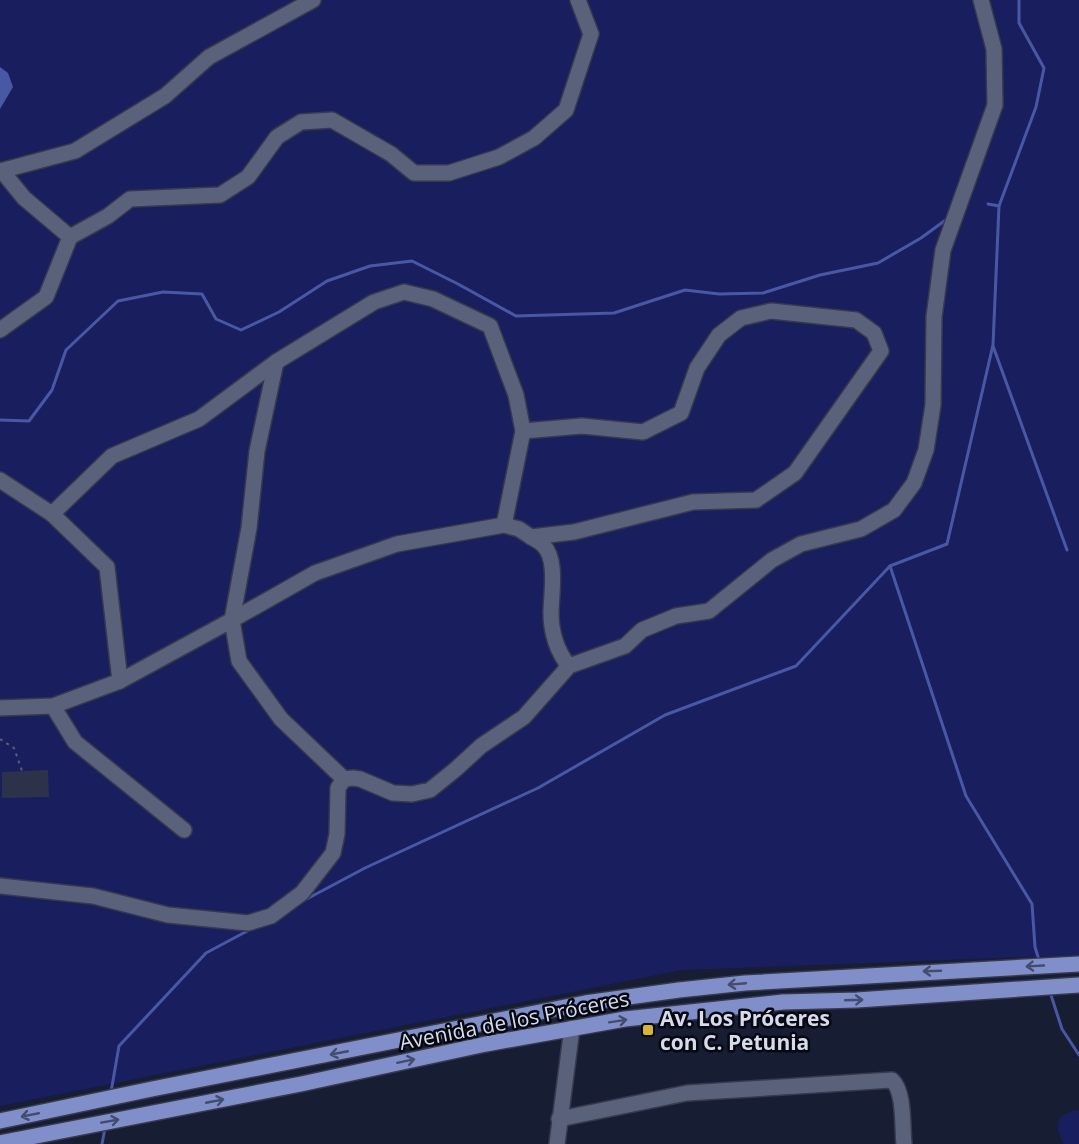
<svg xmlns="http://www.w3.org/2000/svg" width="1079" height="1144" font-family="'Open Sans',sans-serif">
	<rect width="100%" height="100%" fill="#171d33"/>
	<g fill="#191e5f">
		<path d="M0,0H1079V955L682,970L0,1106Z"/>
		<path d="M1074,1110L1079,1111V1144H1064C1058,1134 1056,1128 1060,1117Z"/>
	</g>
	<path fill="#4958a5" d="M0,67L8,73L13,87L0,109Z"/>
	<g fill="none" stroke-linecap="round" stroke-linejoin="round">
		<g stroke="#4958a5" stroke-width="3">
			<path d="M1019,0V23L1044,68L1036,107L999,206L993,345L947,544L890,566L966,796L1032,904L1035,947L1039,960"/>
			<path d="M988,204L999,206"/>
			<path d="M993,346L1067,550"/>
			<path d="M0,420L29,421L52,390L66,350L118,301L163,292L202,294L216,319L241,330L279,312L327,281L370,266L412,261L458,284L516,316L614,313L685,290L719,294L763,293L820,275L878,263L921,238L947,219"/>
			<path d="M301,902L365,868L538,788L665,715L796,666L890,566"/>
			<path d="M1050,992L1062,1029L1079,1055"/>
			<path d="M111,1092L119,1046L206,953L251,929"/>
			<path d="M102,1144L105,1128"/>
		</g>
	</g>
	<path fill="#2c3249" d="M48,770L49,797L2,798V772Z"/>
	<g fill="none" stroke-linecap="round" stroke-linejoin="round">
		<defs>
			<g id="minor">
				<path d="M0,171L75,151L165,96L209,57L313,0"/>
				<path d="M70,237L108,216L130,199L220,195L248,177L277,137L301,122L332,120L391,154L414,173H449L499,157L534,138L566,110L591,34L578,0"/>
				<path d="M0,330L46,297L70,237L24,198L2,171"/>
				<path d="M0,480L52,514L107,567L120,681"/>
				<path d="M52,514L112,456L199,419L276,362L374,302L404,292L433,299L490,326L516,395L523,431L582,426L643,432L681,413L697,368L719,335L741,318L771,311L856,320L874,333L881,351L795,473L756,500L693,502L574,532L531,537L519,529L504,525L397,544L315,573L232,620"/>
				<path d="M504,525L523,431"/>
				<path d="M531,537C535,539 540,542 543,545C558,559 551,595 551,613C551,632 557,652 569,666"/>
				<path d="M232,620L249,528L257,451L276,362"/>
				<path d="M53,706L75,742L184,830"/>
				<path d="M0,708L53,706L120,681L232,620L239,661L281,719L344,779L353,778L360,779L393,793L412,794L430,790L456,769L481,746L524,717L569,666L625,646L642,630L676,616L709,611L772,560L801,544L861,529L894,510L914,483L926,450L933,405L934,317L943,250L995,105L994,49L981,0"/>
				<path d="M0,886L93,896L168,915L248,923L271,916L302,893L333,853L337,834L338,788L344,779"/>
				<path d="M559,1119L687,1093L892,1080C905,1092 902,1127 904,1144"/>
				<path d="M557,1144L572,1028"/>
			</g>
			<g id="major">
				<path d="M0,1121L152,1089L585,1003L679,990L745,983L1079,964"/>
				<path d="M0,1143L301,1084L486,1044L625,1019L783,1002L857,1000L1079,985"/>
			</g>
		</defs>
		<use href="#minor" stroke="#37394c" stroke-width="18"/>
		<use href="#major" stroke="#37394c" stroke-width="18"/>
		<path stroke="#595f73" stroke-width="2" stroke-dasharray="3 4.5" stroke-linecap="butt" d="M0,739L14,748L22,771"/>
		<use href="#minor" stroke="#5a617b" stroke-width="15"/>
		<use href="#major" stroke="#808fc9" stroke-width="15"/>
	</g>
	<defs><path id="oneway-shaft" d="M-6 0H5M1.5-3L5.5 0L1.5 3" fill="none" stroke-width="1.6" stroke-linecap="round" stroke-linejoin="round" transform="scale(1.5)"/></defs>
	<g stroke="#434c6d">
		<use href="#oneway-shaft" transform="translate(1035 966) rotate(177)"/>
		<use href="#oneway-shaft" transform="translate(932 971) rotate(178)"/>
		<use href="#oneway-shaft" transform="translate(737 984) rotate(175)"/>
		<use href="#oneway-shaft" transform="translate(854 1000) rotate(-2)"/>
		<use href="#oneway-shaft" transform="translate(618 1021) rotate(-9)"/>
		<use href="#oneway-shaft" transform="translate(339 1053) rotate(169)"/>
		<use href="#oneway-shaft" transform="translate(406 1061) rotate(-12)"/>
		<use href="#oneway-shaft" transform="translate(215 1101) rotate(-11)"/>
		<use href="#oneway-shaft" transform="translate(30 1115) rotate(169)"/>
		<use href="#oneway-shaft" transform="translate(110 1121) rotate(-10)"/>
	</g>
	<rect fill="#d7b434" stroke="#060811" stroke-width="2" x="642" y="1024" width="12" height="12" rx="3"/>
	<g text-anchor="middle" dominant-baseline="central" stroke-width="5" stroke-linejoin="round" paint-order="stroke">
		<g font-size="21" font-weight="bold" fill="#d7dbeb" stroke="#060811" text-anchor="start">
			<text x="660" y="1018">Av. Los Próceres<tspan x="660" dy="24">con C. Petunia</tspan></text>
		</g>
		<g font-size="21" fill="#d7dbeb" stroke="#060811">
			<text transform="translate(514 1020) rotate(-11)">Avenida de los Próceres</text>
		</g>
	</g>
</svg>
